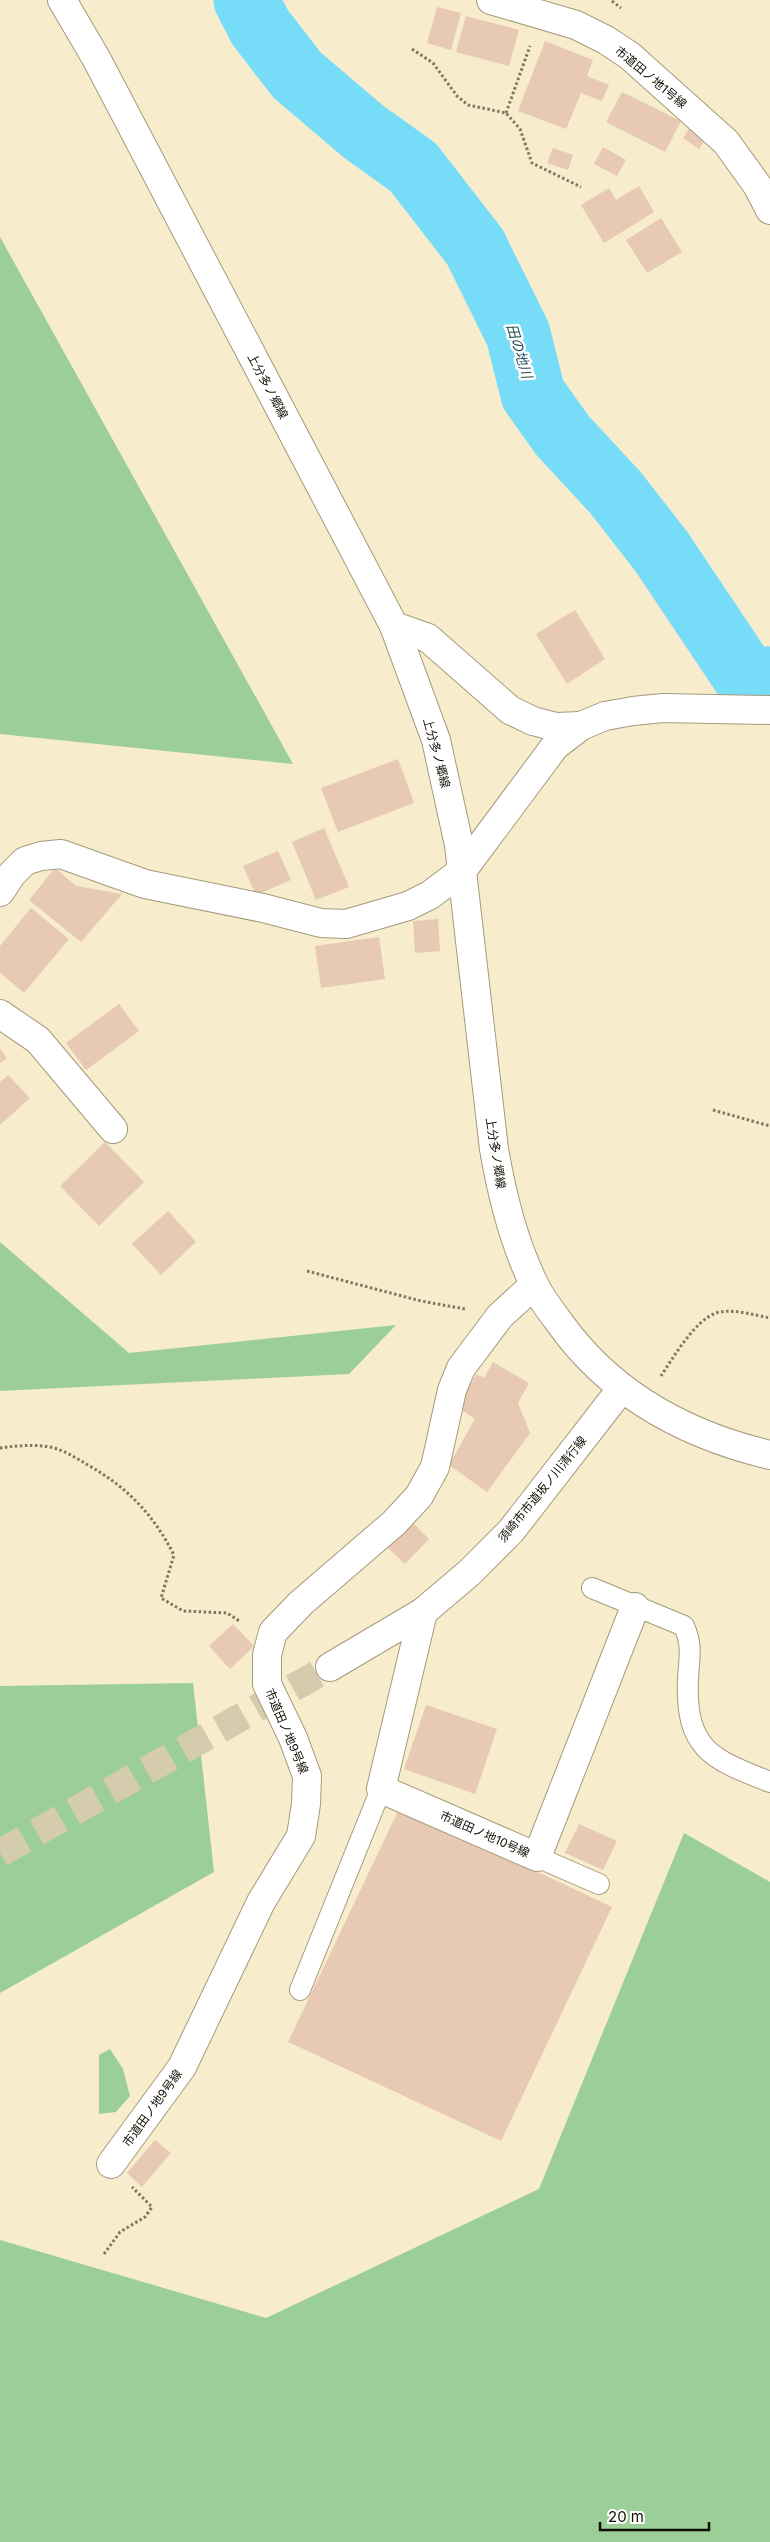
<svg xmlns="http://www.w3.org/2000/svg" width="770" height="2542" font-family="Inter,'Noto Sans JP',sans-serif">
	<rect width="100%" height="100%" fill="#f7eccb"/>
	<g fill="#9ccf97">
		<path d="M0,237L293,764L0,734Z"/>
		<path d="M0,1242L129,1353L396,1325L349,1374L0,1391Z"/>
		<path d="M193,1683L214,1872L0,1993V1686Z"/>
		<path d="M684,1833L770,1882V2542H0V2240L266,2318L539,2189Z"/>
		<path d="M110,2049L123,2069L130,2096L116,2112L99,2114V2055Z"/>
	</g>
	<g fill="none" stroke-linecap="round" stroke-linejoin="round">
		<path stroke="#76dcf8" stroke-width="65" d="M246,0L260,27L297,75L364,132L413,167L475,247L518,334L533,394L563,436L615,492L661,551L746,678L770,679"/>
	</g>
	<g fill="#e7c9b4">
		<path d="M437,7L461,13L451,50L427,43Z"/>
		<path d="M466,16L519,30L509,66L456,52Z"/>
		<path d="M545,41L593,60L587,76L609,85L602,101L581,93L566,129L518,111Z"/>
		<path d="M622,92L681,121L665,152L606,122Z"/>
		<path d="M691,126L707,137L699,149L683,138Z"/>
		<path d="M603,147L626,160L617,176L594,164Z"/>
		<path d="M553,148L573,155L568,170L547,163Z"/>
		<path d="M639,186L654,212L604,243L581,205L609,188L616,200Z"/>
		<path d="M661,218L682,252L647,273L626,240Z"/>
		<path d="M575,610L605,659L567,684L536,634Z"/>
		<path d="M398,759L414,803L338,832L321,788Z"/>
		<path d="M324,828L349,887L316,900L292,842Z"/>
		<path d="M278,851L291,880L256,895L243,866Z"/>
		<path d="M55,868L76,886L122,894L81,942L29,900Z"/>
		<path d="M31,908L69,939L24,993L0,973V946Z"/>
		<path d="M438,919L440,951L415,953L413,921Z"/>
		<path d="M379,937L385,979L321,988L315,946Z"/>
		<path d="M119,1004L139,1031L86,1070L66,1043Z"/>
		<path d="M0,1049L7,1058L0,1063Z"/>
		<path d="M8,1075L30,1098L0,1125V1082Z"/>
		<path d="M105,1142L144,1182L99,1226L60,1186Z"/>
		<path d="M168,1211L196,1242L161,1275L132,1244Z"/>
		<path d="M493,1362L529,1383L518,1403L530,1433L487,1492L449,1465L475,1419L457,1407L477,1374L484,1378Z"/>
		<path d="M412,1522L429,1539L405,1564L387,1547Z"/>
		<path d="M233,1624L254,1646L230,1669L209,1646Z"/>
		<path d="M426,1705L497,1729L475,1794L404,1769Z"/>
		<path d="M400,1807L612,1907L501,2141L288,2042Z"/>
		<path d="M579,1824L617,1841L603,1870L565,1853Z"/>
		<path d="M155,2140L171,2153L142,2187L127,2173Z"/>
	</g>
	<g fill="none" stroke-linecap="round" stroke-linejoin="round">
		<path stroke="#d5cbad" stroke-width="28" stroke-dasharray="28 14" stroke-linecap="butt" d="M0,1853L330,1667"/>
		<defs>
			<g id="lane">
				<path d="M592,1588L684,1626C693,1646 689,1658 688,1679C685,1749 711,1759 770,1782"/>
				<path d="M537,1857L599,1884"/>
				<path d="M300,1990L381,1789"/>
			</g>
			<g id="street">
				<path d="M491,0L576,25L606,40L630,56L726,142L757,185L770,210"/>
				<path d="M394,626L428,638L510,710L533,721L556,727L581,726"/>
				<path d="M0,892L12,874L25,861L41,856L61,854L145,884L263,908L321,923L346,924L408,906L430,895L462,871L555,746L581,726L605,716L633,711L663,708L770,710"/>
				<path d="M0,1014L38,1040L113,1129"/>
				<path d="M423,1612L381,1789L537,1857L635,1607"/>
				<path d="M111,2164L182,2067L261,1902L301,1836L306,1804L307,1776L293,1738L267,1684V1655L273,1632L301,1603L394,1523L419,1496L435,1467L452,1390L461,1368L500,1316L534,1285"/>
			</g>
			<g id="secondary">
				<path d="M62,0L96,58L394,626L436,740L459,845L494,1149C502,1196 513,1241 534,1284C540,1297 550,1310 559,1322C610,1394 686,1435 770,1455"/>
				<path d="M330,1667L423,1612L469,1573L511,1531L622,1388"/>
			</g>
		</defs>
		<use href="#lane" stroke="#a59b7c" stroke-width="22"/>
		<use href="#street" stroke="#a59b7c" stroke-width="30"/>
		<use href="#secondary" stroke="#a59b7c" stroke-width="30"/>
		<g stroke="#7e7762" stroke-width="3" stroke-dasharray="2.5 2.5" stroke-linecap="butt">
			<path d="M612,1L621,8"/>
			<path d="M412,49L433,63L457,96L468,105L506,113L520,129L532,163L581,187"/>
			<path d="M506,113L530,46"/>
			<path d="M713,1110L770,1126"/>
			<path d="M307,1271L421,1301L465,1309"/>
			<path d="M661,1376C673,1358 695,1320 716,1313C732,1308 754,1315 770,1318"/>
			<path d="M0,1448C16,1446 33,1444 50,1447C64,1450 76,1458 88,1465C128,1488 153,1514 174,1555L161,1598L183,1611L227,1613L241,1622"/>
			<path d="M104,2254L120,2232L145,2217L152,2207L132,2187"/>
		</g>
		<use href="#lane" stroke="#fff" stroke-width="20"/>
		<use href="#street" stroke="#fff" stroke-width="28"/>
		<use href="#secondary" stroke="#fff" stroke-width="28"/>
	</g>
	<g text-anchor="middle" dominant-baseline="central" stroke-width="5" stroke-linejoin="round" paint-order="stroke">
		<g font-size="12" fill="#120e04" stroke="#fff">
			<text transform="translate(651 77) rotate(40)">市道田ノ地1号線</text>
			<text transform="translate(268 386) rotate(62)">上分多ノ郷線</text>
			<text transform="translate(437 753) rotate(75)">上分多ノ郷線</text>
			<text transform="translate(496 1153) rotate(81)">上分多ノ郷線</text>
			<text transform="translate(542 1489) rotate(-51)">須崎市市道坂ノ川清行線</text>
			<text transform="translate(287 1731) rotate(67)">市道田ノ地9号線</text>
			<text transform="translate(485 1834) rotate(24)">市道田ノ地10号線</text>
			<text transform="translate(152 2108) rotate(-54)">市道田ノ地9号線</text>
		</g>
		<g font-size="14" font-style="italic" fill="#1d4b56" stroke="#fff">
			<text transform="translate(520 351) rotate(73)">田の地川</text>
		</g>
	</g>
	<path d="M600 2522v8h109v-8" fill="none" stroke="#120e04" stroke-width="2.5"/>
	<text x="608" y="2522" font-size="15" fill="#120e04" stroke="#ffffff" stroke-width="4" paint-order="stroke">20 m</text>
</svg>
